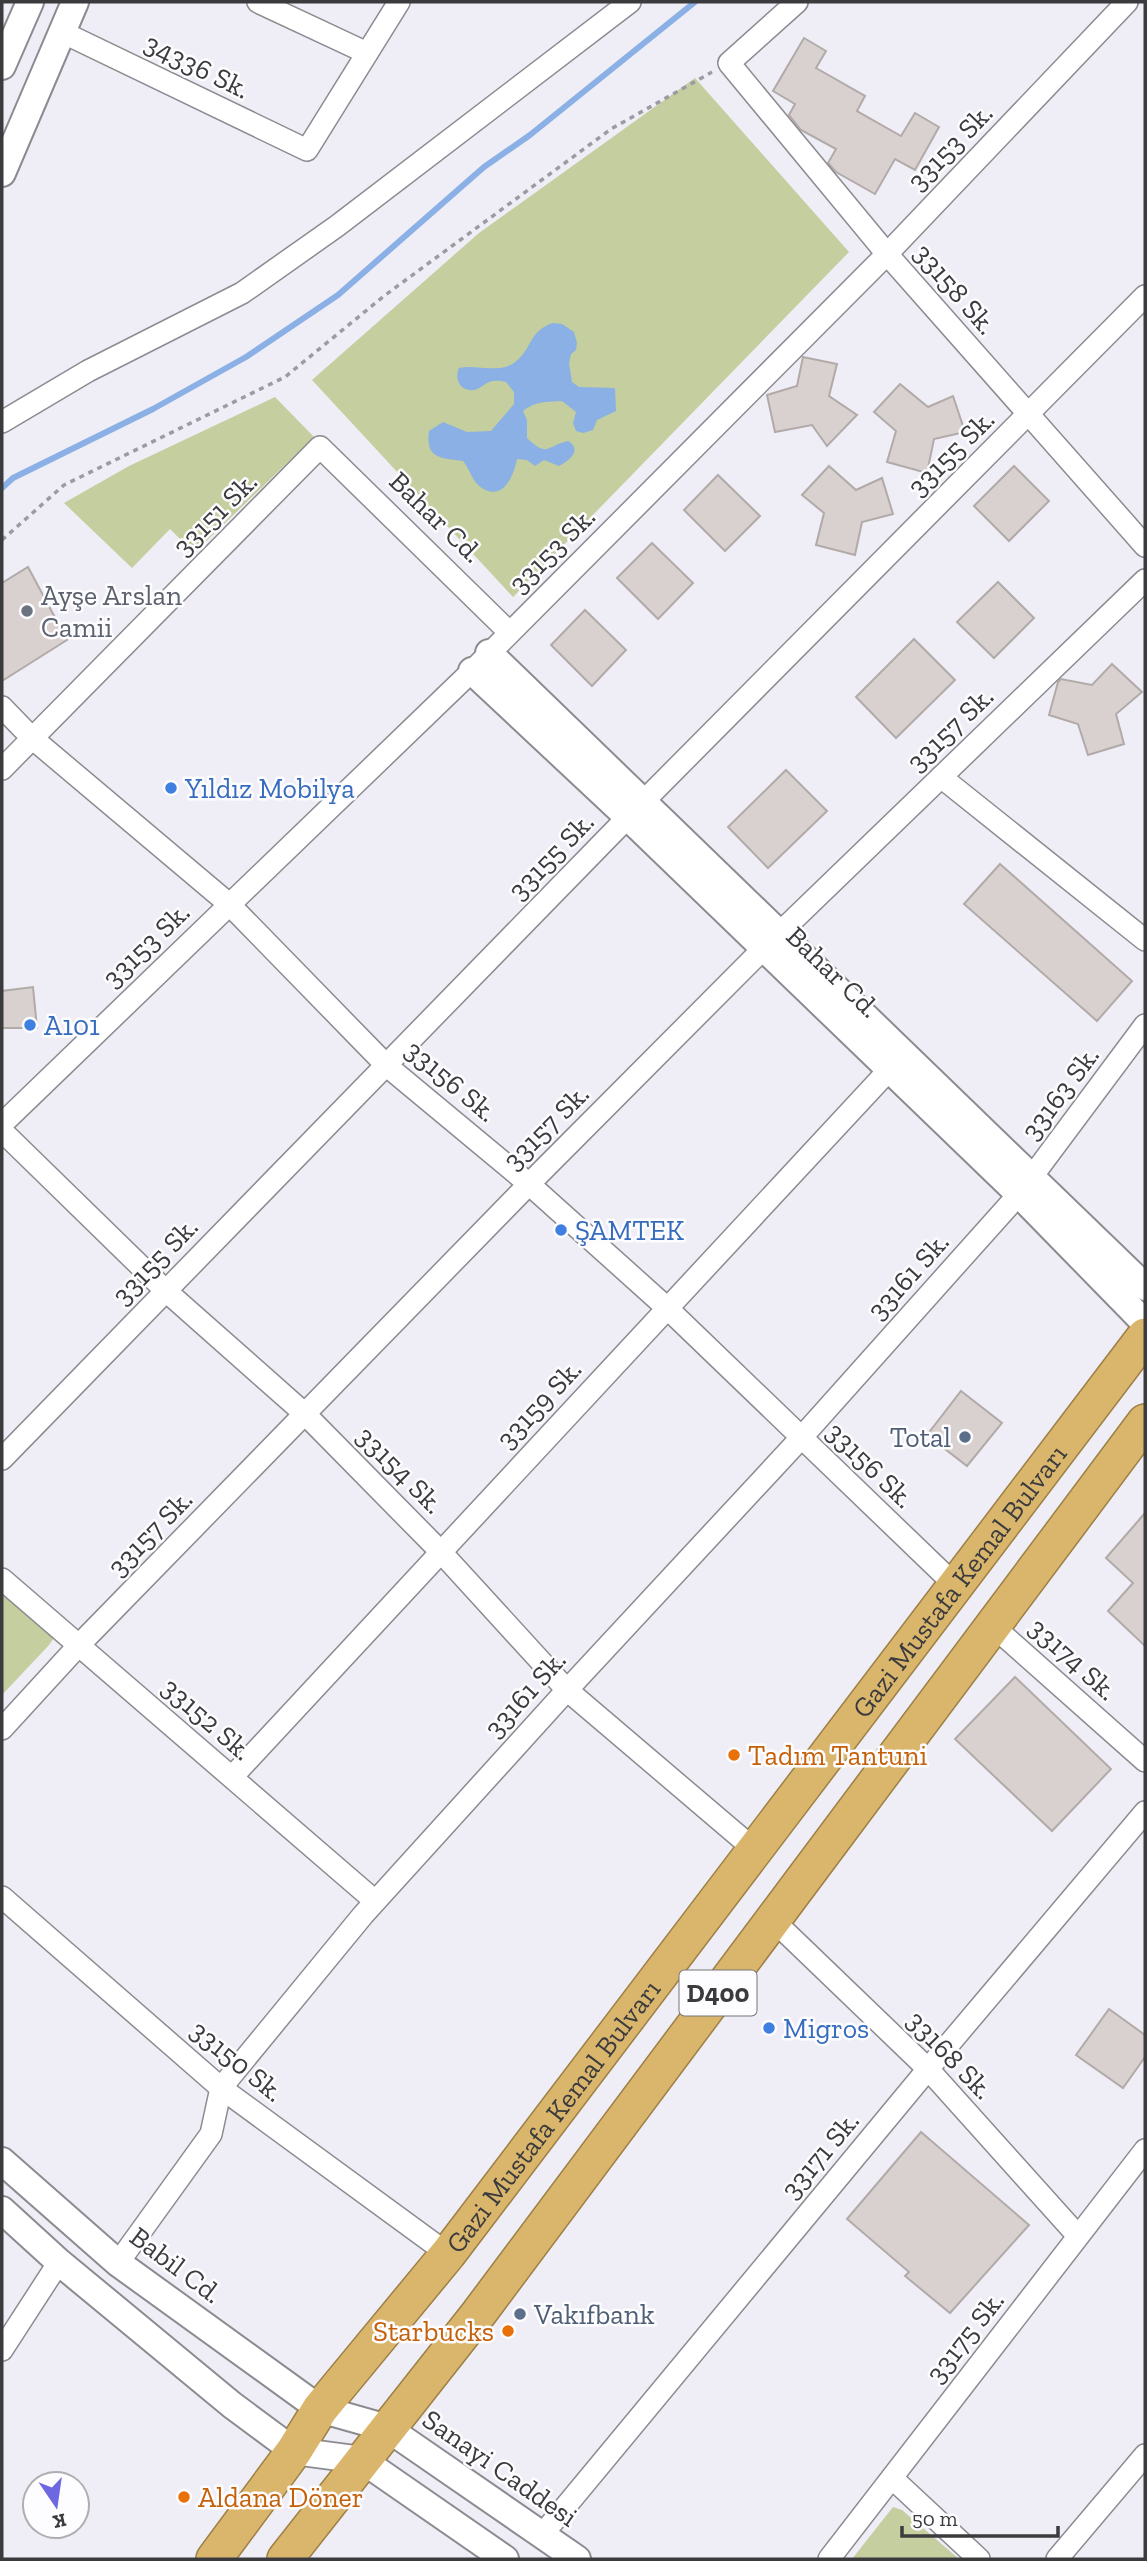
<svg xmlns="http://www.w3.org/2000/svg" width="1147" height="2561" font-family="'Zilla Slab',serif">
	<rect width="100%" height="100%" fill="#efeef6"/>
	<g fill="#c4ce9e">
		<path d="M695,78L849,252L513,597L312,380L479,233Z"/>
		<path d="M275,397L314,437L194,553L170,529L132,568L64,503L129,466Z"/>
		<path d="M2,1571L60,1629L49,1645L2,1695Z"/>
		<path d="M893,2507L902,2510L959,2559H852Z"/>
	</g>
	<path fill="#8ab0e5" d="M553,323L562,324L574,332L577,343L576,350L571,354L569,363L572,382L579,387L615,388L616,411L597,420L593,430L583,433L576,431L573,423L576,412L562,401C546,402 536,401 523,411L527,420V438C548,458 546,446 568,441C583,450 569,461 559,466L544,460L535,466L527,460L517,459C514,474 504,502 482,488C472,482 470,469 463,461C441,458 425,459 429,431L443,422L467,432L491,431L514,404V392L506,382C501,381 495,380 489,382C484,384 480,389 474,390C460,392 454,379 459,368C476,364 498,374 514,363C533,349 528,331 553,323Z"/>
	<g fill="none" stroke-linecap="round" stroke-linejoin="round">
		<path stroke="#8ab0e5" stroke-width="6" d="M2,488L13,478L153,409L246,357L338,295L484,167L530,135L695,2"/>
	</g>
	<g fill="#d9d1cf" stroke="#b2aaa8" stroke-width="2">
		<path d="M804,38L826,51L816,68L865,96L857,111L901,136L915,113L939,127L915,170L895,159L875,194L836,172L828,163L836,149L801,130L789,115L795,104L773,91Z"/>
		<path d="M803,357L837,364L829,396L857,415L827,446L812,425L775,432L767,395L797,386Z"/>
		<path d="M900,384L928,407L953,396L965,432L934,439L927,473L887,462L896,431L874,412Z"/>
		<path d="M829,466L856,490L882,478L893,514L862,522L855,555L816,545L824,513L802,495Z"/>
		<path d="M1014,466L1049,501L1009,541L974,506Z"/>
		<path d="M718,475L760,516L725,551L684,510Z"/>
		<path d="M652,543L693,583L658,619L617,578Z"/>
		<path d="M28,567L67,640L2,681V583Z"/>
		<path d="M998,582L1034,618L994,658L957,622Z"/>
		<path d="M585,610L626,650L592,686L551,645Z"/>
		<path d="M914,639L955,680L896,738L856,697Z"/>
		<path d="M1112,664L1142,692L1116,714L1124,744L1088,755L1078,724L1049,715L1058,682L1061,679L1092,685Z"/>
		<path d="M786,770L827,811L768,868L728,827Z"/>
		<path d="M1000,864L1132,981L1097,1021L964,904Z"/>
		<path d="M33,987L37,1028H2V991Z"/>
		<path d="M961,1391L1002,1423L967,1466L927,1435Z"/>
		<path d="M1145,1513V1646L1108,1611L1133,1583L1106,1558Z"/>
		<path d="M1015,1677L1111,1769L1052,1831L955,1739Z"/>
		<path d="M1109,2009L1145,2035V2057L1123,2088L1076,2055Z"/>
		<path d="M921,2132L1029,2225L950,2313L905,2276L909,2272L847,2219Z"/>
	</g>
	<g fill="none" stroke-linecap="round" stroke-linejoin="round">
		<defs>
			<g id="minor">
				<path d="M258,2L367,53"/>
				<path d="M797,2L729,63L887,254L1145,546"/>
				<path d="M62,32L307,150L399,2"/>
				<path d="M2,422L88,371L242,293L337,226L630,2"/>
				<path d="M2,707L32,738L229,904L387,1066L529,1184L666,1307L956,1586"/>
				<path d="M2,769L320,447L509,632"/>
				<path d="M941,777L1145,940"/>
				<path d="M2,1124L472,671L887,254L1127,2"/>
				<path d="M2,1131L166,1291L305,1414L440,1551L567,1690L755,1850"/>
				<path d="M2,1459L628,817L1145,296"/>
				<path d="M2,1579L375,1901"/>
				<path d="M994,1627L1145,1761"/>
				<path d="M2,1729L79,1645L529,1184L764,948L1145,580"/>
				<path d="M232,1777L889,1070"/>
				<path d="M2,1897L221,2088L448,2254"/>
				<path d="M773,1920L928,2069L1078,2236"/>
				<path d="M118,2263L211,2134L221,2088L363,1915L567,1690L801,1438L1019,1194L1145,1025"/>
				<path d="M2,2350L59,2262"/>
				<path d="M892,2478L979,2559"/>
				<path d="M542,2535L928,2069L1145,1812"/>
				<path d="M829,2559L1145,2150"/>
				<path d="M1057,2559L1145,2455"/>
			</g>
			<g id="tertiary">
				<path d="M2,66L30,2"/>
				<path d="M2,173L75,2"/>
				<path d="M489,653L1145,1287"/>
				<path d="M472,671L628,817L1019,1194L1145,1323"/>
				<path d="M2,2161L118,2263L320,2409L387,2428L577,2559"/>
				<path d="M2,2210L59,2262L232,2405L294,2451L362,2460L505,2559"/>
			</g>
			<g id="trunk">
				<path id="s1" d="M214,2559L294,2451L320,2409L448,2254L1145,1336"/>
				<path d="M285,2559L479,2313L1145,1422"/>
			</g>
		</defs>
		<use href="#minor" stroke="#8b8b91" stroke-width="24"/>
		<use href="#tertiary" stroke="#8b8b91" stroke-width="30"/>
		<use href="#trunk" stroke="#9c7f44" stroke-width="38"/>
		<path stroke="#9b9ba1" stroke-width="3.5" stroke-dasharray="5 5" stroke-linecap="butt" d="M2,540L64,485L285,377L384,296L611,129L712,72"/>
		<use href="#minor" stroke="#fff" stroke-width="21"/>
		<use href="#tertiary" stroke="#fff" stroke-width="26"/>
		<use href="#trunk" stroke="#dab66c" stroke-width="35"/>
	</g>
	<circle fill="#6b7280" stroke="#fdfcfe" stroke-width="2.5" cx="27" cy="611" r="7"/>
	<g fill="#3f7fe0" stroke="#fdfcfe" stroke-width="2.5">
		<circle cx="171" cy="788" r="7"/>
		<circle cx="30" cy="1025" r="7"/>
		<circle cx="561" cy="1230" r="7"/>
		<circle cx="769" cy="2028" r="7"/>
	</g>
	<g fill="#5c6f8a" stroke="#fdfcfe" stroke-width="2.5">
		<circle cx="965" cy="1437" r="7"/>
		<circle cx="520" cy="2314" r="7"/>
	</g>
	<g fill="#e8710a" stroke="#fdfcfe" stroke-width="2.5">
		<circle cx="734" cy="1755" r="7"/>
		<circle cx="508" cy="2331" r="7"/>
		<circle cx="184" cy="2497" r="7"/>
	</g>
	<g text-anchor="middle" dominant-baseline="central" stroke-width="5" stroke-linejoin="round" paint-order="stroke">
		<rect fill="#fdfcfe" stroke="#757578" stroke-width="2" x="679.5" y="1970.5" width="77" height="45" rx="5"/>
		<g font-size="26" font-weight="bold" fill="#3b3b3e">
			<text x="718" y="1993">D400</text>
		</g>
		<g font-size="28" fill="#3b3b3e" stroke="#fdfcfe">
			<text transform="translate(197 66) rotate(26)">34336 Sk.</text>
			<text transform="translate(950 147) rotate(-46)">33153 Sk.</text>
			<text transform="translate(955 289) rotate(49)">33158 Sk.</text>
			<text transform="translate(951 453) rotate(-45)">33155 Sk.</text>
			<text transform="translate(215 514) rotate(-45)">33151 Sk.</text>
			<text transform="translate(436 517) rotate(44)">Bahar Cd.</text>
			<text transform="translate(552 550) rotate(-45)">33153 Sk.</text>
			<text transform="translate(950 729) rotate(-44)">33157 Sk.</text>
			<text transform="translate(551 856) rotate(-46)">33155 Sk.</text>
			<text transform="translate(146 945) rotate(-44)">33153 Sk.</text>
			<text transform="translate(833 972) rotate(44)">Bahar Cd.</text>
			<text transform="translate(451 1081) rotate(40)">33156 Sk.</text>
			<text transform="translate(1060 1093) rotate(-53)">33163 Sk.</text>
			<text transform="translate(546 1127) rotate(-45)">33157 Sk.</text>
			<text transform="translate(155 1261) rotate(-46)">33155 Sk.</text>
			<text transform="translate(908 1276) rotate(-48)">33161 Sk.</text>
			<text transform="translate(539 1404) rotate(-47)">33159 Sk.</text>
			<text transform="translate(870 1465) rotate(44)">33156 Sk.</text>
			<text transform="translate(400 1470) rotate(45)">33154 Sk.</text>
			<text transform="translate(150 1533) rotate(-46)">33157 Sk.</text>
			<text stroke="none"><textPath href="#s1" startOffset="1230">Gazi Mustafa Kemal Bulvarı</textPath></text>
			<text transform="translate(1073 1659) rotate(42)">33174 Sk.</text>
			<text transform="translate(525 1694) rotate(-48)">33161 Sk.</text>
			<text transform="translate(207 1719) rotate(41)">33152 Sk.</text>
			<text transform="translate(950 2055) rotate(46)">33168 Sk.</text>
			<text transform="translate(237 2061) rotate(39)">33150 Sk.</text>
			<text stroke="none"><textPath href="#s1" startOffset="558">Gazi Mustafa Kemal Bulvarı</textPath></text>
			<text transform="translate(820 2155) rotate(-50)">33171 Sk.</text>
			<text transform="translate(176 2265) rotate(37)">Babil Cd.</text>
			<text transform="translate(965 2337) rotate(-52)">33175 Sk.</text>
			<text transform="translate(500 2468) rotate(35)">Sanayi Caddesi</text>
		</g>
		<g font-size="28" fill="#5b616d" stroke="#fdfcfe" text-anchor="start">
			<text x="41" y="595">Ayşe Arslan<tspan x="41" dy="32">Camii</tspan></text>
		</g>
		<g font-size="28" fill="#366cbe" stroke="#fdfcfe" text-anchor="start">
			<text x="185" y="788">Yıldız Mobilya</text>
			<text x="44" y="1025">A101</text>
			<text x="575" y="1230">ŞAMTEK</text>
			<text x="783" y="2028">Migros</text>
		</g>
		<g font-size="28" fill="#4e5e75" stroke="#fdfcfe" text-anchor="end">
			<text x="951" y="1437">Total</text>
			<text x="534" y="2314" text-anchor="start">Vakıfbank</text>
		</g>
		<g font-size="28" fill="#c56008" stroke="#fdfcfe" text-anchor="start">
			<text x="748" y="1755">Tadım Tantuni</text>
			<text x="494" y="2331" text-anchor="end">Starbucks</text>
			<text x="198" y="2497">Aldana Döner</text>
		</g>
	</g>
	<rect width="1147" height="2561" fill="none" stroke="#3b3b3e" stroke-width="7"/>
	<g transform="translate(56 2505) rotate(167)"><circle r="33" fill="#fdfcfe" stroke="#afafb1" stroke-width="2"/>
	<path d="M0-5L12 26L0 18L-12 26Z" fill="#6d67e1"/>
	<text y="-10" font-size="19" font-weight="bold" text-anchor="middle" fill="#3b3b3e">K</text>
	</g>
	<path d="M902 2526v10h156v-10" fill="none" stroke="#3b3b3e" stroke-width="3.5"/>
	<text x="912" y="2526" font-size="21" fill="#3b3b3e" stroke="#fdfcfe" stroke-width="5" paint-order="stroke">50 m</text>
</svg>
